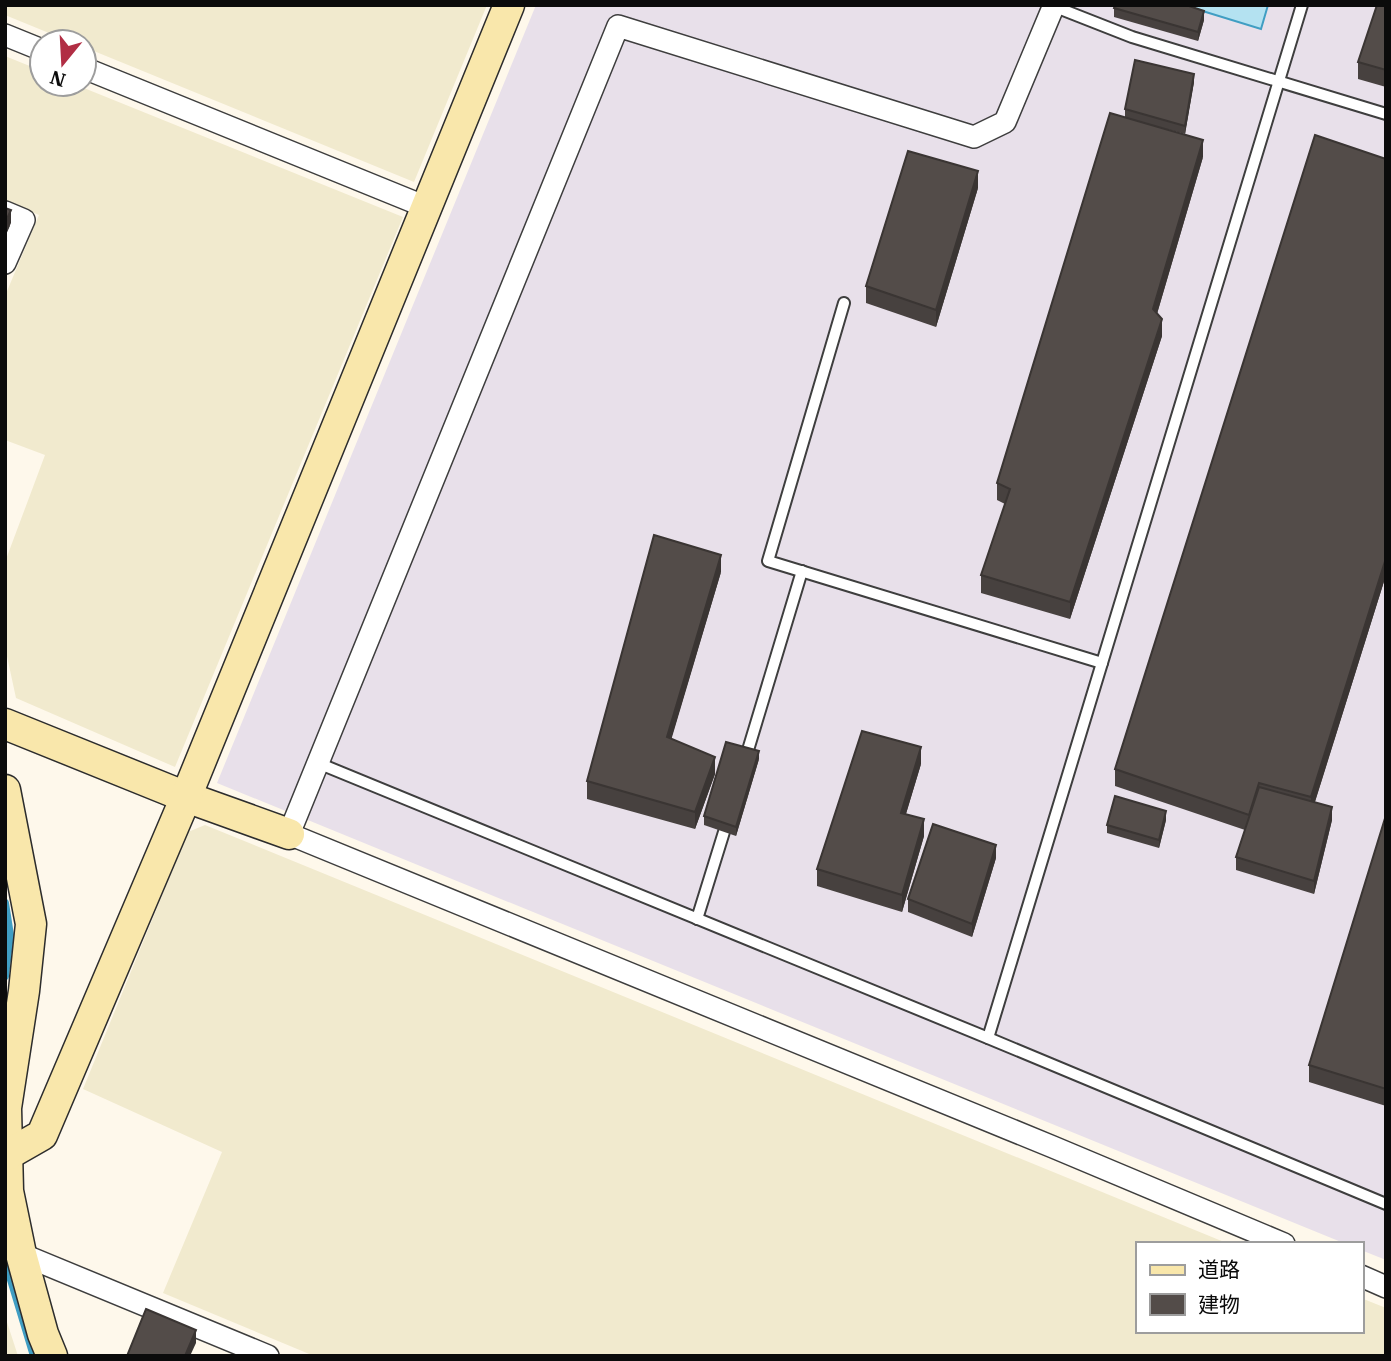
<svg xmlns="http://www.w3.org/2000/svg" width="1391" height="1361" font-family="'IBM Plex Serif','Noto Sans JP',serif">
	<rect width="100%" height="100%" fill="#fef8eb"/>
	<path fill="#e8e0ea" d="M536,5H1386V1260L1361,1250V1244H1346L217,783Z"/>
	<g fill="#f1eace">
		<path d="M5,5H487L414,182L84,47V42H71L5,15Z"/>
		<path d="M5,56L42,71V84H74L403,217L175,767L16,698L5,647V562L45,455L5,440V296L39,215L5,201Z"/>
		<path d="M205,825L1229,1244H1137V1331H1361V1298L1386,1308V1356H314L163,1293L222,1152L83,1089L188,832Z"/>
		<path d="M5,1316L18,1356H5Z"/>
	</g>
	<path fill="#b4e2f1" stroke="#409ec3" stroke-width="2" d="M1183,5H1268L1261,29Z"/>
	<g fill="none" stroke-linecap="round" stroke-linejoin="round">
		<g stroke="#409ec3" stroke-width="8">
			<path d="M5,903L10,935L5,976"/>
			<path d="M5,1260L34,1356"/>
		</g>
		<defs>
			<g id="lane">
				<path d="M1053,6L1132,37L1386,114"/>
				<path d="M844,303L768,561L1102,663"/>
				<path d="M745,760L802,571"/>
				<path d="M318,763L988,1038L1386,1204"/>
				<path d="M697,919L728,819"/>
				<path d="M988,1038L1302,5"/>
			</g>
			<g id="street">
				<path d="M1054,5L1005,122L974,137L618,26L289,834L1053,1147L1284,1244"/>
				<path d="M5,35L42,50"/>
				<path d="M84,68L426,207"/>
				<path d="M5,212L24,220L5,263"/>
				<path d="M21,1254L268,1356"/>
				<path d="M1361,1276L1386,1287"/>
			</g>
			<g id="secondary">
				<path d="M5,724L186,797L289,834"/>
				<path d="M5,790L31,924L24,991L6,1108L8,1191L21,1254L43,1334L52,1356"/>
				<path d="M7,1155L42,1135L186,797L509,5"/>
			</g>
		</defs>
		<use href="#lane" stroke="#3e3e3e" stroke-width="14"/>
		<use href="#street" stroke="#3e3e3e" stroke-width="24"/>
		<use href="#secondary" stroke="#2d2d2d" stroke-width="33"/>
		<use href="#lane" stroke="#fff" stroke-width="10"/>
		<use href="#street" stroke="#fff" stroke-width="21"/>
		<use href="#secondary" stroke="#f9e7ab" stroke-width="30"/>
	</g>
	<g fill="#47413f">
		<path d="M1386,5V87L1358,79V62Z"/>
		<path d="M1114,8L1204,20L1198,41L1114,17Z"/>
		<path d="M1194,82L1185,134L1125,118V109Z"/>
		<path d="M1203,157L1157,314L1162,336L1070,619L981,593V575L1005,504L997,500V483Z"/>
		<path d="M1386,159V575L1315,802L1332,820L1314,894L1236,870V857L1245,830L1115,786V769Z"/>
		<path d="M978,188L936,327L866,303V286Z"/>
		<path d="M721,572L671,739L715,774L695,829L587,799V781Z"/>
		<path d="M759,759L736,836L704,825V816Z"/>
		<path d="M921,764L906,814L924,836L902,912L817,886V869Z"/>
		<path d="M1386,815V1106L1309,1082V1065Z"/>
		<path d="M1166,820L1159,848L1107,833V825Z"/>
		<path d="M996,858L972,937L908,912V899Z"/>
	</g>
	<g fill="#3a3533">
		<path d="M1204,11V20L1198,41V32Z"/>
		<path d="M1194,74V82L1185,134V126Z"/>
		<path d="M1203,140V157L1153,327V309Z"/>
		<path d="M978,171V188L936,327V310Z"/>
		<path d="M11,210V223L5,236V223Z"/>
		<path d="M1162,319V336L1070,619V602Z"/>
		<path d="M721,555V572L667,754V737Z"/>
		<path d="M1386,558V575L1311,814V797Z"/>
		<path d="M921,747V764L901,830V813Z"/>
		<path d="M759,751V759L736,836V827Z"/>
		<path d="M715,757V774L695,829V812Z"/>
		<path d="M1332,807V820L1314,894V881Z"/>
		<path d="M1166,811V820L1159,848V840Z"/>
		<path d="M924,819V836L902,912V895Z"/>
		<path d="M996,845V858L972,937V924Z"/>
		<path d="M196,1330V1343L190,1356H185Z"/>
	</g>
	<g fill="#534c49" stroke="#3a3533" stroke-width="2">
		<path d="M1115,5H1186L1204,11L1198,32L1114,8Z"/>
		<path d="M1377,5H1386V70L1358,62Z"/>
		<path d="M1135,60L1194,74L1185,126L1125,109Z"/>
		<path d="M1110,113L1203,140L1153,309L1162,319L1070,602L981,575L1010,489L997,483Z"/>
		<path d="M1315,135L1386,159V558L1311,797L1259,783L1249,815L1115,769Z"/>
		<path d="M908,151L978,171L936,310L866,286Z"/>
		<path d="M5,208L11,210L5,223Z"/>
		<path d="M654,535L721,555L667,737L715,757L695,812L587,781Z"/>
		<path d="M862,731L921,747L901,813L924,819L902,895L817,869Z"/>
		<path d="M726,742L759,751L736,827L704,816Z"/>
		<path d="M1259,787L1332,807L1314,881L1236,857Z"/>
		<path d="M1115,796L1166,811L1159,840L1107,825Z"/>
		<path d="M1386,815V1089L1309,1065Z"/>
		<path d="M933,824L996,845L972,924L908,899Z"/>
		<path d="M146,1309L196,1330L185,1356H127Z"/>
	</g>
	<rect width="1391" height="1361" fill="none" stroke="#0b0b0b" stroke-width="14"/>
	<rect x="1136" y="1242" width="228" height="91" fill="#ffffff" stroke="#9d9d9d" stroke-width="2"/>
	<rect x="1150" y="1265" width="35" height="10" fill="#f9e7ab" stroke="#9d9d9d" stroke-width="2"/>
	<text x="1198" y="1277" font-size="21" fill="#0b0b0b">道路</text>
	<rect x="1150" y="1294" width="35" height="21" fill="#534c49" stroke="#9d9d9d" stroke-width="2"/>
	<text x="1198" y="1312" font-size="21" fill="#0b0b0b">建物</text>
	<g transform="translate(63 63) rotate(198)"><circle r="33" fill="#ffffff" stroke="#9d9d9d" stroke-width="2"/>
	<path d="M0-5L12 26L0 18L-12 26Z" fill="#b12e44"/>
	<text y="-10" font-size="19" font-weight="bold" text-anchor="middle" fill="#0b0b0b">N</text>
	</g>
</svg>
